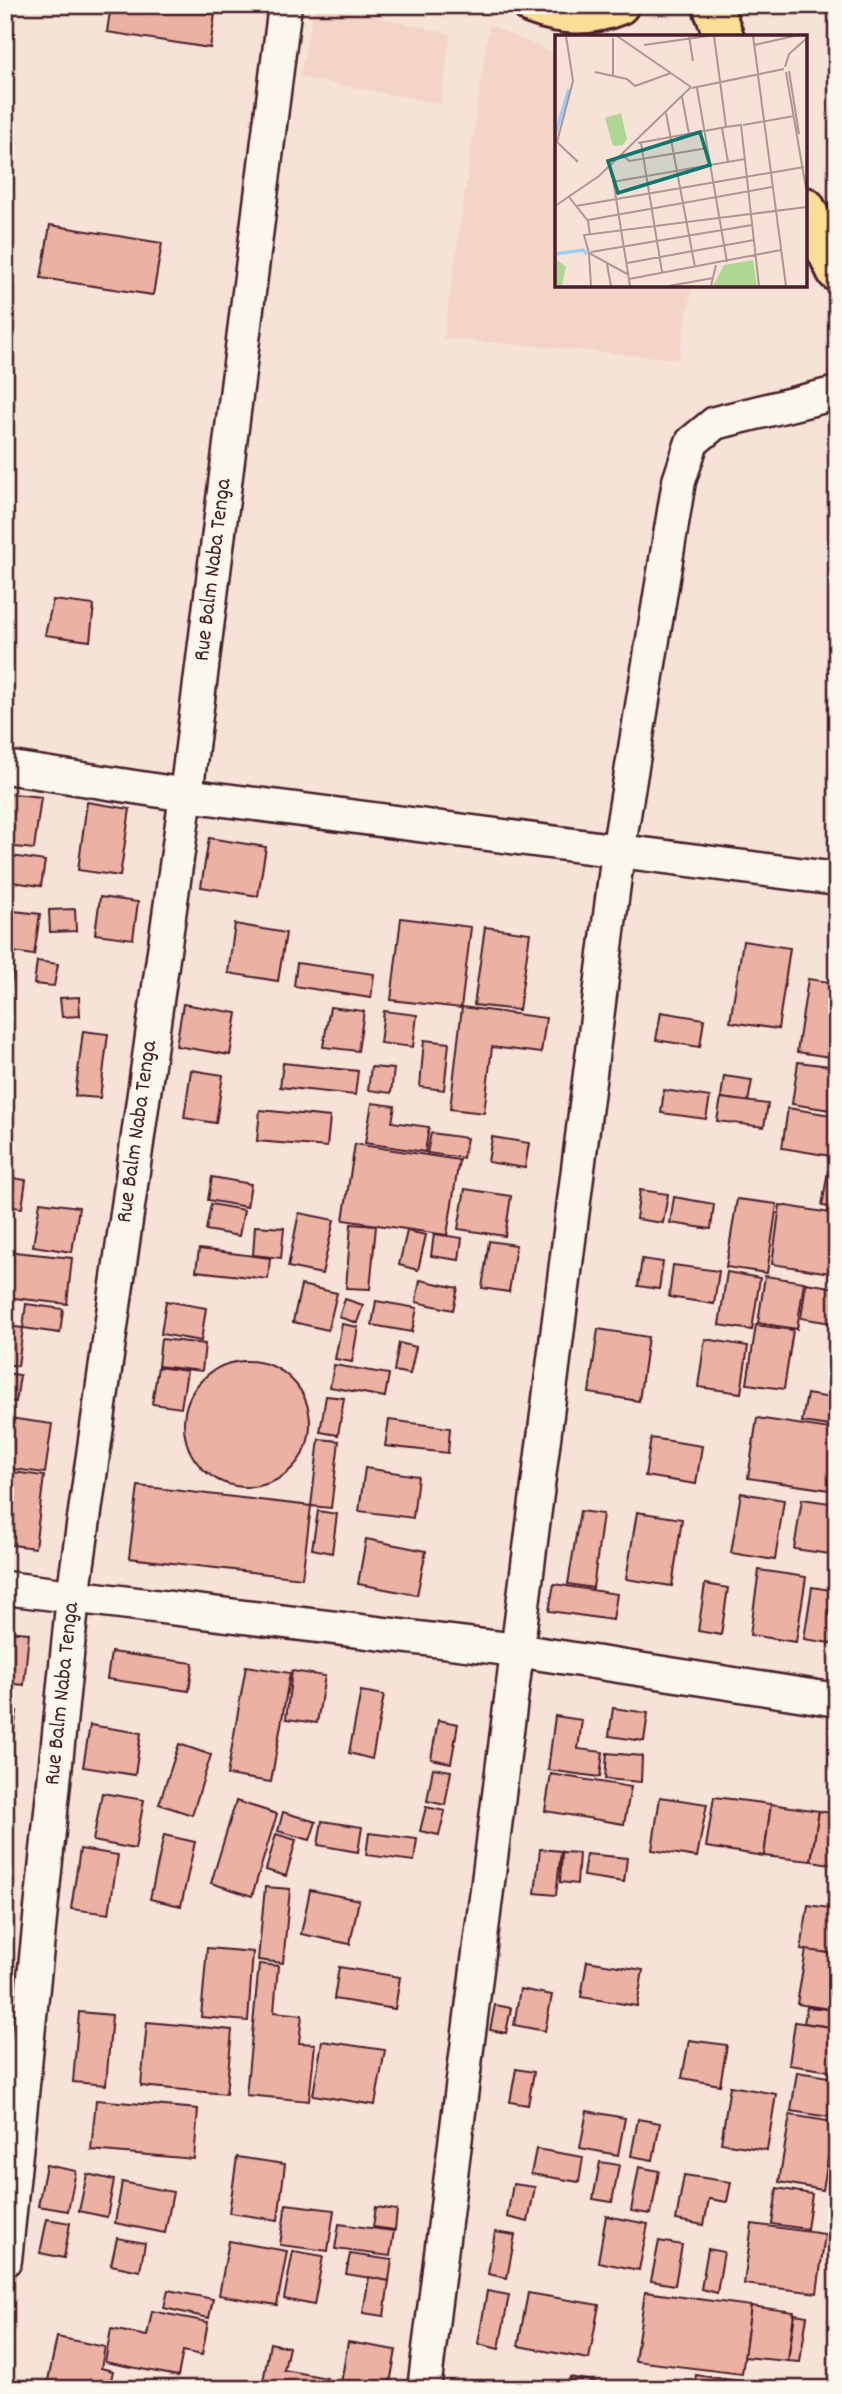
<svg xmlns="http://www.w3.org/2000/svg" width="842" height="2394" font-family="Dekko,sans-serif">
	<rect width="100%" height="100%" fill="#f6e2d6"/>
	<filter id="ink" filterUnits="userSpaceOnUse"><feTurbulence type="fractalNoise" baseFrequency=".0143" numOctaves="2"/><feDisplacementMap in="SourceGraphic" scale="14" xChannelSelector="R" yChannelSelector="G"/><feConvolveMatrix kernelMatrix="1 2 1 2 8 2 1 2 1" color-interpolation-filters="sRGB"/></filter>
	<g filter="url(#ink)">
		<g fill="#f3d4c7">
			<path d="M315,5H325L450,34L441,104L300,77Z"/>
			<path d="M819,5H837V39Z"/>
			<path d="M489,25L557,54V285H693L678,359L444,338Z"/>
		</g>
		<g fill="#ebb2a4" stroke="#4a1f2b" stroke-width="2">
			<path d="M111,5H157L215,14L210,48L107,32Z"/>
			<path d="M50,225L162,243L153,295L41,278Z"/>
			<path d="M53,600L94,605L90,641L45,635Z"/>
			<path d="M5,793L41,797L34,849L5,846Z"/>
			<path d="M87,802L130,809L120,876L78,870Z"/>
			<path d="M209,838L266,847L258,896L201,887Z"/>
			<path d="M5,855L45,861L41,886L5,881Z"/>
			<path d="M100,897L138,902L133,939L95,934Z"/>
			<path d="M75,909L76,931L50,932L49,910Z"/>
			<path d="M5,910L40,914L34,955L5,951Z"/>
			<path d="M401,918L471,927L461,1008L391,1000Z"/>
			<path d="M235,924L286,933L278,981L228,973Z"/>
			<path d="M485,927L530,933L519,1010L474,1005Z"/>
			<path d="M743,941L790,948L778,1029L730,1022Z"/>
			<path d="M37,961L58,964L54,986L34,984Z"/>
			<path d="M297,963L374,974L371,998L294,986Z"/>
			<path d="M5,971L13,972L5,1022Z"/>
			<path d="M808,979L837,983V1058L797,1052Z"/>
			<path d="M79,997L80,1016L62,1017L60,998Z"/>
			<path d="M183,1004L237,1013L230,1055L176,1046Z"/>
			<path d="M330,1007L364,1011L358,1051L323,1047Z"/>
			<path d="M462,1007L546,1018L541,1053L492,1047L484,1113L450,1109Z"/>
			<path d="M384,1011L417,1015L413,1047L380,1043Z"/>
			<path d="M661,1012L704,1019L700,1047L656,1040Z"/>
			<path d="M83,1031L108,1034L100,1098L75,1096Z"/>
			<path d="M424,1040L449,1043L444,1090L420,1087Z"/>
			<path d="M798,1062L837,1067V1111L792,1104Z"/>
			<path d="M283,1063L358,1071L355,1095L280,1087Z"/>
			<path d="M371,1067L394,1069L391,1093L368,1090Z"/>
			<path d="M191,1070L223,1075L216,1123L184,1118Z"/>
			<path d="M724,1076L752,1080L748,1102L721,1098Z"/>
			<path d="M664,1090L710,1097L706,1119L661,1113Z"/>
			<path d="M721,1098L768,1104L764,1127L717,1121Z"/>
			<path d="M5,1102L9,1103L5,1130Z"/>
			<path d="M372,1103L395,1106L392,1122L429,1127L425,1152L365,1143Z"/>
			<path d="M788,1108L837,1116V1157L782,1148Z"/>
			<path d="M260,1110L330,1117L327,1147L257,1141Z"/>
			<path d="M431,1133L467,1138L463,1158L427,1153Z"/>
			<path d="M492,1137L529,1143L525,1168L488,1162Z"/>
			<path d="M355,1144L459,1160L447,1235L343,1220Z"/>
			<path d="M828,1171L837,1172V1208L822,1206Z"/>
			<path d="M5,1177L26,1180L22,1208L5,1206Z"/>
			<path d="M212,1177L251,1184L247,1207L208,1200Z"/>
			<path d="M465,1189L511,1196L505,1236L458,1229Z"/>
			<path d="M640,1190L668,1194L663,1223L636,1219Z"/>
			<path d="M674,1197L714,1204L711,1229L670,1223Z"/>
			<path d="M737,1199L777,1204L767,1273L726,1267Z"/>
			<path d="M40,1202L79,1207L72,1252L33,1246Z"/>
			<path d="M211,1204L244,1210L239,1236L206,1230Z"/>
			<path d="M780,1205L837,1214V1274L772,1264Z"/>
			<path d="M299,1213L334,1220L322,1274L288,1267Z"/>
			<path d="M351,1224L376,1226L370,1289L346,1288Z"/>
			<path d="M255,1226L284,1228L281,1258L253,1255Z"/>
			<path d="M407,1231L426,1235L418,1270L399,1265Z"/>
			<path d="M434,1234L462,1238L459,1260L431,1256Z"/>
			<path d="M489,1241L516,1245L509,1292L482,1288Z"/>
			<path d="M199,1249L270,1258L268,1279L196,1271Z"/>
			<path d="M5,1251L72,1258L67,1304L5,1297Z"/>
			<path d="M642,1259L663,1262L659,1289L638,1286Z"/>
			<path d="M673,1265L719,1271L714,1304L669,1297Z"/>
			<path d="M727,1272L760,1278L752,1330L719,1325Z"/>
			<path d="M765,1276L804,1282L797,1329L758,1323Z"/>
			<path d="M420,1280L458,1288L453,1310L416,1302Z"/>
			<path d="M806,1283L837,1288V1324L801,1318Z"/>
			<path d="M301,1285L337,1293L328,1330L293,1322Z"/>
			<path d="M345,1299L363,1305L357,1323L339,1317Z"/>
			<path d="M166,1301L206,1308L201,1341L161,1334Z"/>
			<path d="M376,1301L417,1308L412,1332L372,1325Z"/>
			<path d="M26,1304L63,1309L60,1333L23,1328Z"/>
			<path d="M342,1324L358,1327L352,1362L335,1359Z"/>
			<path d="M756,1325L793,1330L784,1389L747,1384Z"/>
			<path d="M5,1326L23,1328L18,1366L5,1364Z"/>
			<path d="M598,1329L648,1337L639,1401L589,1393Z"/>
			<path d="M161,1339L205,1344L202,1371L158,1366Z"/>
			<path d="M705,1339L748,1346L741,1393L698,1387Z"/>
			<path d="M399,1343L416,1347L410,1374L394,1371Z"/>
			<circle cx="247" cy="1424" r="63"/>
			<path d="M334,1365L389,1374L385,1397L330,1387Z"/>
			<path d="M158,1367L187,1371L181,1408L152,1404Z"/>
			<path d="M5,1373L20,1375L16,1402L5,1401Z"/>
			<path d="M807,1394L837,1399V1427L802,1422Z"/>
			<path d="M326,1396L344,1398L338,1435L320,1432Z"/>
			<path d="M9,1418L52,1424L45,1473L5,1468Z"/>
			<path d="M757,1418L837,1430V1491L748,1478Z"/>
			<path d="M389,1420L450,1428L448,1453L385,1446Z"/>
			<path d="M651,1438L702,1446L696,1484L645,1476Z"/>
			<path d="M319,1439L339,1441L331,1508L311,1506Z"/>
			<path d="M365,1468L418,1476L413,1518L359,1511Z"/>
			<path d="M5,1471L44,1476L35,1548L5,1544Z"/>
			<path d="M138,1486L311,1506L302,1578L129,1558Z"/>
			<path d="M741,1493L784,1500L775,1560L731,1553Z"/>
			<path d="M802,1499L837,1504V1555L794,1549Z"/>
			<path d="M318,1511L337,1514L332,1553L312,1549Z"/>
			<path d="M580,1511L603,1514L593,1588L568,1584Z"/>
			<path d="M637,1512L682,1519L672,1586L626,1579Z"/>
			<path d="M366,1539L426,1551L417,1595L358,1584Z"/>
			<path d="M759,1570L806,1577L796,1642L750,1635Z"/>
			<path d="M554,1584L617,1594L613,1620L549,1611Z"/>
			<path d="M705,1584L728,1588L721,1635L698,1631Z"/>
			<path d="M812,1587L837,1591V1644L804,1639Z"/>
			<path d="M5,1631L29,1633L24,1685L5,1683Z"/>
			<path d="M111,1652L193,1663L189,1691L107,1679Z"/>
			<path d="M246,1666L290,1673L271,1782L227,1775Z"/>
			<path d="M292,1671L325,1676L317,1723L286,1719Z"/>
			<path d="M361,1691L384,1695L372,1759L349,1753Z"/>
			<path d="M613,1708L648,1713L644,1741L609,1736Z"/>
			<path d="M5,1709L17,1711L9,1759H5Z"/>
			<path d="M555,1716L582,1720L578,1749L603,1752L600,1777L548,1770Z"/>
			<path d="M438,1720L458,1724L451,1763L431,1759Z"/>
			<path d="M90,1725L141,1733L135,1775L83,1767Z"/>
			<path d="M179,1744L211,1755L192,1815L159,1804Z"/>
			<path d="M607,1753L642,1756L641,1782L605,1779Z"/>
			<path d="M433,1768L451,1771L445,1805L427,1801Z"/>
			<path d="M551,1774L631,1787L624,1824L545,1811Z"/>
			<path d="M102,1793L144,1800L135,1849L93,1841Z"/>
			<path d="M660,1797L707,1804L697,1857L652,1850Z"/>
			<path d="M714,1797L771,1804L764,1856L706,1847Z"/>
			<path d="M236,1801L277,1814L252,1896L211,1883Z"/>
			<path d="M771,1804L819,1811L811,1861L764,1856Z"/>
			<path d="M426,1807L445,1811L439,1835L420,1831Z"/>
			<path d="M819,1811L837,1814V1865L811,1861Z"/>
			<path d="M283,1812L316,1822L310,1840L278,1831Z"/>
			<path d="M322,1821L362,1827L358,1852L318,1845Z"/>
			<path d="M369,1833L417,1839L414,1861L366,1855Z"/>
			<path d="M276,1834L296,1840L286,1876L266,1870Z"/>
			<path d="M164,1835L195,1842L181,1906L150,1899Z"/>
			<path d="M80,1849L118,1855L109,1914L71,1909Z"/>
			<path d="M540,1849L561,1851L556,1895L535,1893Z"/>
			<path d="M562,1852L579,1853L577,1884L560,1882Z"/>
			<path d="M586,1854L627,1858L624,1882L583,1876Z"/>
			<path d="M265,1887L290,1889L283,1963L258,1960Z"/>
			<path d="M310,1890L359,1900L350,1944L301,1934Z"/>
			<path d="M808,1905L837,1909V1954L801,1950Z"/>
			<path d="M207,1948L253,1952L248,2021L201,2017Z"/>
			<path d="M806,1950L837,1954V2010L797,2004Z"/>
			<path d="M587,1961L643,1970L637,2006L581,1997Z"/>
			<path d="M259,1964L278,1966L274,2012L302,2015L299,2043L315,2044L309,2101L246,2095Z"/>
			<path d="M339,1967L400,1977L395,2009L334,1999Z"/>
			<path d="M520,1989L552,1995L545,2031L514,2025Z"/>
			<path d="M495,2005L511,2008L506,2033L490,2030Z"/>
			<path d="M807,2007L837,2010V2020L832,2027L804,2023Z"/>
			<path d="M79,2012L112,2015L106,2085L73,2082Z"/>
			<path d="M147,2022L232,2030L226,2094L141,2086Z"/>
			<path d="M795,2022L837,2028V2072L789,2065Z"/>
			<path d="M689,2040L727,2045L720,2085L682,2078Z"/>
			<path d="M322,2041L385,2050L375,2105L313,2095Z"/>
			<path d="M516,2069L534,2072L528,2105L510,2102Z"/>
			<path d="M797,2072L835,2078L829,2117L791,2111Z"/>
			<path d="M730,2086L776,2094L767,2150L721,2143Z"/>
			<path d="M96,2100L198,2109L194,2159L91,2150Z"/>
			<path d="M587,2111L625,2118L618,2155L580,2148Z"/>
			<path d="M790,2115L834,2122L823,2190L779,2182Z"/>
			<path d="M638,2119L660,2123L653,2160L631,2156Z"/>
			<path d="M536,2149L583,2157L579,2182L531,2174Z"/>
			<path d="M237,2157L285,2164L278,2220L229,2213Z"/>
			<path d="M600,2162L619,2165L612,2202L593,2199Z"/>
			<path d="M46,2165L76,2171L68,2211L38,2206Z"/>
			<path d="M639,2167L659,2171L651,2214L631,2211Z"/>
			<path d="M87,2174L114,2180L107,2217L79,2211Z"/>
			<path d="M684,2175L731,2182L727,2202L709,2199L704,2225L676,2220Z"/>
			<path d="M122,2182L173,2192L165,2233L115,2223Z"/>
			<path d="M513,2184L535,2187L528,2222L507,2217Z"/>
			<path d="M777,2188L812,2194L807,2229L772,2224Z"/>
			<path d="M286,2204L334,2210L328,2251L280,2245Z"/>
			<path d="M376,2207L397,2210L395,2230L373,2227Z"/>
			<path d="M606,2216L648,2224L639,2270L598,2262Z"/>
			<path d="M47,2219L70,2223L64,2258L40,2253Z"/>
			<path d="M339,2224L394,2231L390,2256L335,2249Z"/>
			<path d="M752,2224L825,2234L817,2293L744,2284Z"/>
			<path d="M495,2232L515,2235L507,2278L488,2274Z"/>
			<path d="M117,2238L145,2243L140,2271L111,2265Z"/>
			<path d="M229,2241L287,2251L277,2305L219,2295Z"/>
			<path d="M659,2241L682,2245L675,2285L651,2281Z"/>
			<path d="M708,2249L724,2252L717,2293L701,2289Z"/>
			<path d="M293,2251L323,2256L314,2305L284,2299Z"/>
			<path d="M350,2254L392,2260L389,2281L346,2274Z"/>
			<path d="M369,2277L389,2281L384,2316L363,2313Z"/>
			<path d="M168,2290L213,2299L209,2318L164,2308Z"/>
			<path d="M487,2291L509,2295L499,2349L478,2344Z"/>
			<path d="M645,2292L751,2306L742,2374L635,2361Z"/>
			<path d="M528,2293L599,2305L589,2359L518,2346Z"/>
			<path d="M751,2306L794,2312L788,2361L744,2357Z"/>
			<path d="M152,2311L208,2322L202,2355L183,2351L178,2376L105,2362L111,2329L147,2336Z"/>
			<path d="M795,2314L807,2316L800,2362L788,2361Z"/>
			<path d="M57,2337L105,2347L101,2368L113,2371L109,2389H82L48,2381Z"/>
			<path d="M348,2342L396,2350L389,2389H340Z"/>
			<path d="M270,2343L289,2347L284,2370L327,2378L325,2389L262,2387Z"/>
			<path d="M696,2375L738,2381L737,2389H694Z"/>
			<path d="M570,2377L611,2385L610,2389H568Z"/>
			<path d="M749,2383L793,2389H749Z"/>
		</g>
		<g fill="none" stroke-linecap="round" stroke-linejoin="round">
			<defs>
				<g id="minor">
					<path d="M5,767L186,795L837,879"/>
					<path d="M5,1588L516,1650L837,1700"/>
					<path d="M5,2260L73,1597L186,795L285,5"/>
					<path d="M424,2389L618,852L679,481L692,442L715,423L837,393"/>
				</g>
				<g id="trunk">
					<path d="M533,5C562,16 590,17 619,5"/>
					<path d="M712,5L724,37"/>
					<path d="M805,207L837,272"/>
				</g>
			</defs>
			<use href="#minor" stroke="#4a1f2b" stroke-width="37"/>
			<use href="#trunk" stroke="#4a1f2b" stroke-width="44"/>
			<use href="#minor" stroke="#fbf7ec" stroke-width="32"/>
			<use href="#trunk" stroke="#fadf96" stroke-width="38"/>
		</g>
	</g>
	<g text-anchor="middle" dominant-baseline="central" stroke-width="5" stroke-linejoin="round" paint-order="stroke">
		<g font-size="23" fill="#4a1f2b" stroke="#fbf7ec">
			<text transform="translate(214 570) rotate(-83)">Rue Balm Naba Tenga</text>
			<text transform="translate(138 1132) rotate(-82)">Rue Balm Naba Tenga</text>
			<text transform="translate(63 1694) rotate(-84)">Rue Balm Naba Tenga</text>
		</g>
	</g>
	<g transform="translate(555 35)">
		<rect width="252" height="252" fill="#f6e2d6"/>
		<path d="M66,78L72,104L68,110L58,111L50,83ZM0,223L11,232L7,250L0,251ZM198,225L202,251H158L169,230Z" fill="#aed794"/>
		<path fill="none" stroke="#9bcdf8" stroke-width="3.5" d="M0,100L14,54M0,219L28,215L32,219"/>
		<path fill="none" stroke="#b19492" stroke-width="2" d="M11,1L18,46L2,107L23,127M62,1L136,52M134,1L138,26M159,1L165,46M198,1L203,38M58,3V41M89,10L153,1M199,10L239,1M230,32L234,19L252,3M234,36L244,99M40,37L72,44L80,51L116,38M231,37L252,159M203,40L231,251M165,46L171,92L186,90L204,251M137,53L229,34M142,53L172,227M127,62L134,99M111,78L140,232M188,90L239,81M167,93L173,127M83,108L171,92M86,108L107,237M67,119L74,126L153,113M57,138L75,251M57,147L190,124M14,162L33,186L35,200M0,171L44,141L136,52M21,171L249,132M196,179L252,172M33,185L217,152M36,217L197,190M34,218L36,251M72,228L199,205M52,229L56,251M74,240L34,218L29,200L195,179M74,244L226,215M114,251L158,243M156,251L161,230"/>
		<path fill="#0f766e" fill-opacity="0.15" stroke="#0f766e" stroke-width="3.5" d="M145,97L155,130L63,158L53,126Z"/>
		<rect width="252" height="252" fill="none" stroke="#4a1f2b" stroke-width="3.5"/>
	</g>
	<rect width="842" height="2394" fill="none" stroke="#fbf7ec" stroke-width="28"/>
	<rect x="14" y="14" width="814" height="2366" fill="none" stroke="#4a1f2b" stroke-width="2.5" filter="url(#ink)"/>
</svg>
